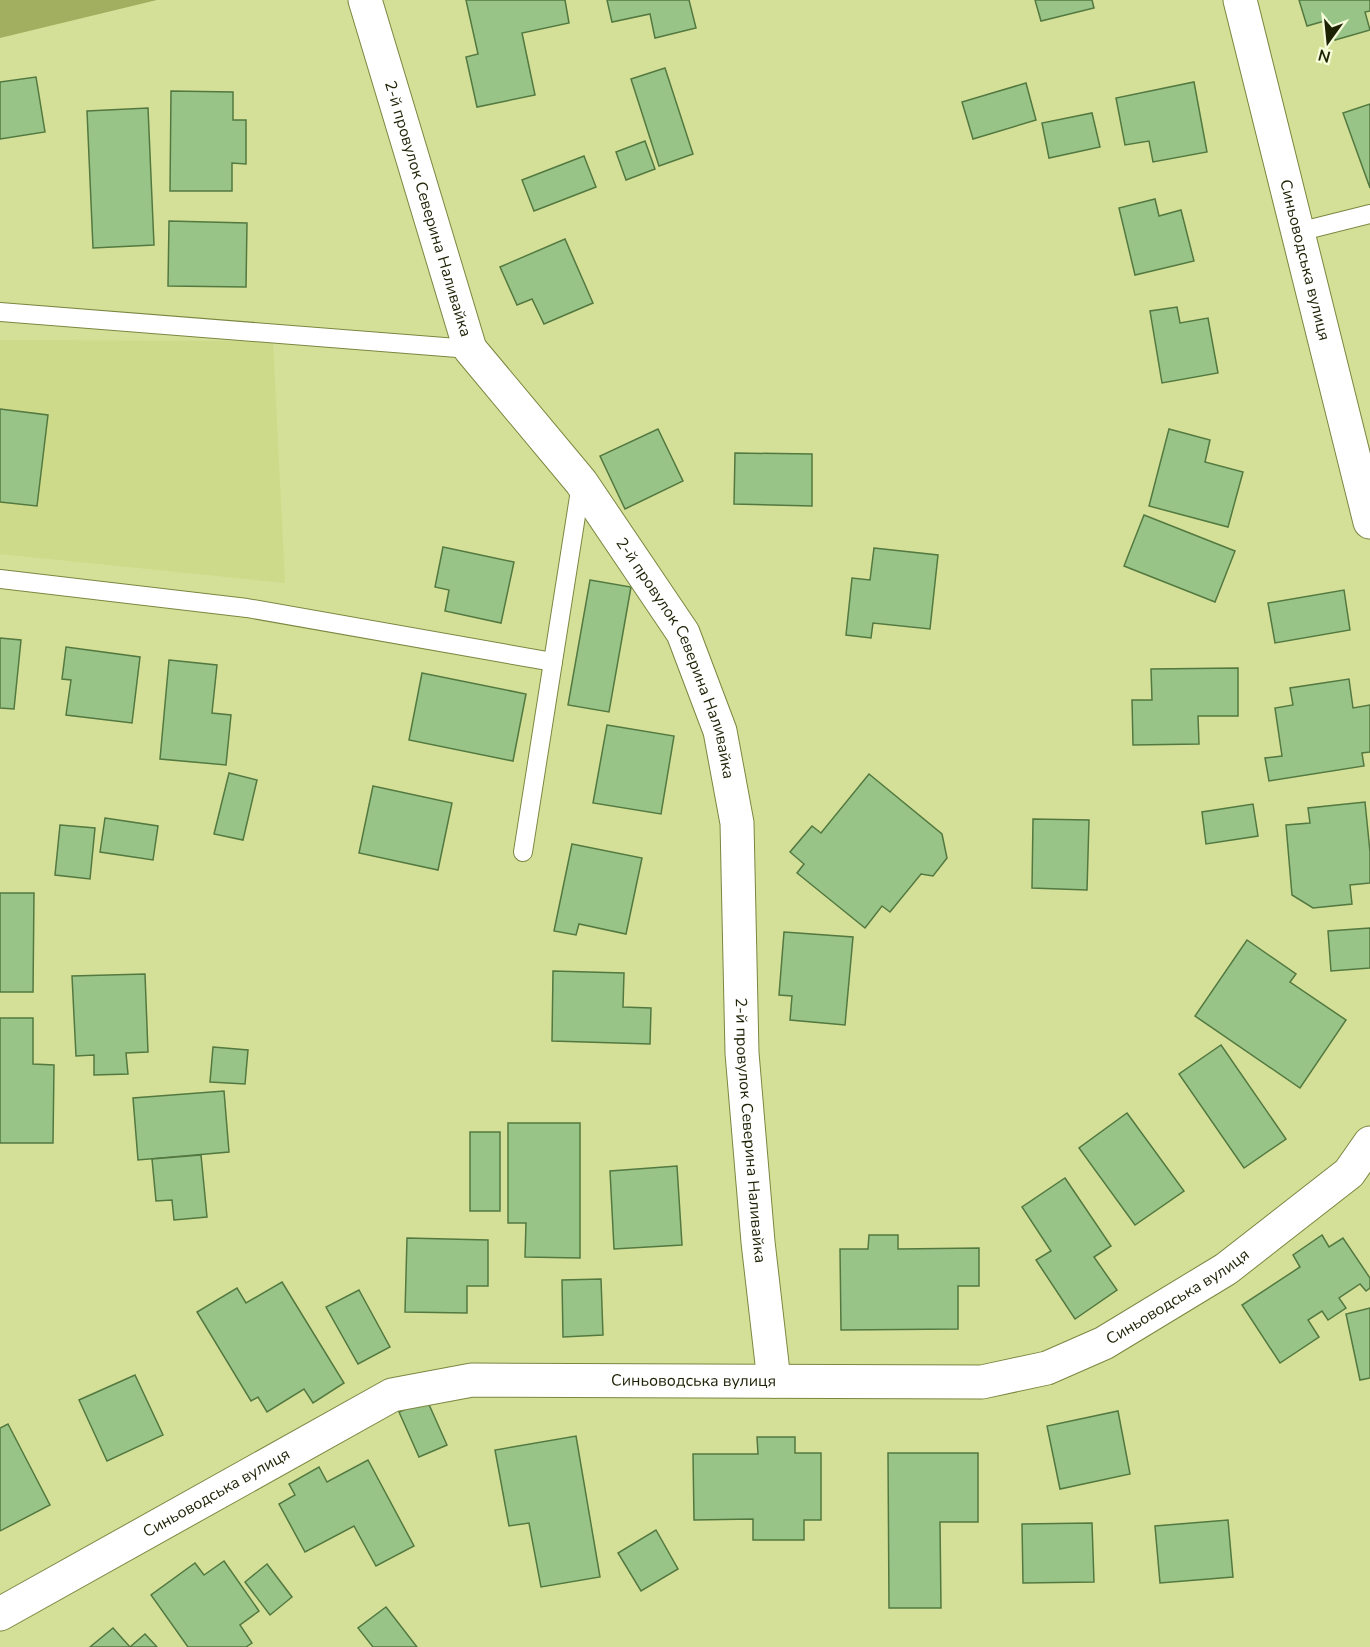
<svg xmlns="http://www.w3.org/2000/svg" width="1370" height="1647" font-family="'Nunito Sans',sans-serif">
	<rect width="100%" height="100%" fill="#d4e098"/>
	<path fill="#ccda89" d="M0,340L273,341L285,583L0,554Z"/>
	<path fill="#a3af60" d="M0,0H157L0,38Z"/>
	<g fill="#99c487" stroke="#537940" stroke-width="1.5">
		<path d="M466,0H565L569,23L522,33L535,95L477,107L466,57L478,54Z"/>
		<path d="M607,0H689L696,28L655,38L650,14L612,22Z"/>
		<path d="M1035,0H1092L1094,8L1041,21Z"/>
		<path d="M1299,0H1370V11L1365,12L1370,30L1335,40L1328,20L1307,26Z"/>
		<path d="M665,68L693,154L659,166L631,79Z"/>
		<path d="M36,77L45,132L0,139V82Z"/>
		<path d="M1194,82L1207,152L1153,162L1149,141L1125,145L1116,98Z"/>
		<path d="M1026,83L1036,120L973,139L962,102Z"/>
		<path d="M171,91L233,92V120H246V164L232,163V191H170Z"/>
		<path d="M1370,104V188L1343,113Z"/>
		<path d="M148,108L154,245L93,248L87,111Z"/>
		<path d="M1092,113L1100,147L1049,158L1042,123Z"/>
		<path d="M645,141L655,169L626,180L616,152Z"/>
		<path d="M584,156L596,187L534,211L522,180Z"/>
		<path d="M1155,199L1159,216L1181,210L1194,261L1135,275L1119,208Z"/>
		<path d="M169,221L247,223L246,287L168,286Z"/>
		<path d="M565,239L593,303L544,324L532,299L517,305L500,267Z"/>
		<path d="M1177,307L1180,323L1208,318L1218,373L1162,383L1150,311Z"/>
		<path d="M0,409L48,415L37,506L0,502Z"/>
		<path d="M658,429L683,481L625,509L600,456Z"/>
		<path d="M1169,429L1210,440L1205,462L1243,472L1228,527L1149,506Z"/>
		<path d="M735,453L812,454V506L734,504Z"/>
		<path d="M1144,515L1235,551L1215,602L1124,566Z"/>
		<path d="M443,547L514,562L501,623L445,611L449,590L435,587Z"/>
		<path d="M874,548L938,555L930,629L873,623L871,638L846,635L852,578L870,580Z"/>
		<path d="M590,580L631,587L609,712L568,705Z"/>
		<path d="M1344,590L1350,630L1275,643L1268,603Z"/>
		<path d="M0,638L21,640L14,709L0,708Z"/>
		<path d="M66,647L140,657L132,723L66,715L71,680L62,679Z"/>
		<path d="M169,660L217,665L212,713L231,715L226,765L160,759Z"/>
		<path d="M1238,668V716H1198L1199,744L1133,745L1132,700H1152L1151,669Z"/>
		<path d="M422,673L526,694L513,761L409,740Z"/>
		<path d="M1349,679L1353,708L1370,705V752L1362,753L1364,766L1269,781L1265,758L1282,756L1275,708L1293,705L1290,688Z"/>
		<path d="M607,725L674,736L661,814L593,803Z"/>
		<path d="M229,773L257,780L243,840L214,834Z"/>
		<path d="M869,774L942,834L947,858L933,876L921,874L890,912L882,906L865,928L797,873L804,864L790,852L812,826L821,833Z"/>
		<path d="M373,786L452,803L438,870L359,853Z"/>
		<path d="M1365,802L1370,852V883L1350,885L1352,904L1313,908L1292,895L1286,825L1310,823L1308,808Z"/>
		<path d="M1253,804L1258,836L1206,844L1202,812Z"/>
		<path d="M105,818L158,826L153,860L100,852Z"/>
		<path d="M1033,819L1089,820L1087,890L1032,888Z"/>
		<path d="M60,825L95,828L90,879L55,875Z"/>
		<path d="M572,844L642,858L626,934L579,924L576,935L554,931Z"/>
		<path d="M0,893H34L33,992H0Z"/>
		<path d="M1370,928V968L1331,971L1328,931Z"/>
		<path d="M784,932L853,937L845,1025L790,1020L792,996L779,995Z"/>
		<path d="M1247,940L1296,974L1290,982L1346,1020L1300,1088L1195,1016Z"/>
		<path d="M553,971L624,973L623,1007L651,1008L650,1044L552,1041Z"/>
		<path d="M145,974L148,1052L126,1053L128,1074L94,1075V1055L76,1056L72,976Z"/>
		<path d="M0,1018H33V1064L54,1065L53,1143H0Z"/>
		<path d="M1221,1045L1286,1139L1244,1168L1179,1074Z"/>
		<path d="M213,1047L248,1050L245,1084L210,1082Z"/>
		<path d="M224,1091L229,1152L138,1160L133,1098Z"/>
		<path d="M1127,1113L1184,1191L1135,1225L1079,1148Z"/>
		<path d="M508,1123H580V1258L525,1257L526,1223H508Z"/>
		<rect x="470" y="1132" width="30" height="79"/>
		<path d="M201,1155L207,1217L174,1220L172,1200L156,1201L152,1159Z"/>
		<path d="M677,1166L682,1245L614,1249L610,1171Z"/>
		<path d="M1065,1178L1111,1246L1094,1257L1117,1290L1075,1319L1036,1260L1051,1251L1022,1207Z"/>
		<path d="M869,1235H898V1249L979,1248V1286H958V1329L841,1330L840,1249H868Z"/>
		<path d="M1322,1235L1329,1247L1343,1238L1370,1278V1288L1366,1291L1360,1284L1339,1298L1346,1308L1328,1320L1322,1311L1308,1320L1319,1337L1280,1363L1242,1305L1300,1267L1293,1255Z"/>
		<path d="M407,1238L488,1240V1286H467V1313L405,1312Z"/>
		<path d="M601,1279L603,1335L563,1337L562,1280Z"/>
		<path d="M282,1282L344,1383L313,1403L304,1389L267,1412L258,1397L251,1401L197,1312L237,1288L246,1303Z"/>
		<path d="M359,1290L390,1347L358,1364L326,1307Z"/>
		<path d="M1370,1308V1378L1360,1380L1346,1314Z"/>
		<path d="M135,1375L163,1435L107,1461L79,1400Z"/>
		<path d="M427,1400L447,1445L419,1457L399,1412Z"/>
		<path d="M1118,1411L1130,1474L1060,1489L1047,1426Z"/>
		<path d="M8,1424L50,1505L0,1531V1428Z"/>
		<path d="M576,1436L600,1577L541,1587L529,1523L509,1526L495,1450Z"/>
		<path d="M757,1437H795V1453H821V1520H804V1540H753V1519L694,1520L693,1454H758Z"/>
		<path d="M888,1453H978V1522H940L941,1608H889Z"/>
		<path d="M368,1460L414,1546L376,1566L354,1526L305,1552L279,1504L295,1495L289,1484L319,1467L327,1482Z"/>
		<path d="M1228,1520L1233,1577L1160,1583L1155,1526Z"/>
		<path d="M1092,1523L1094,1582L1023,1583L1022,1524Z"/>
		<path d="M656,1530L678,1569L641,1591L618,1553Z"/>
		<path d="M224,1561L259,1611L240,1625L252,1643L246,1647H188L151,1595L195,1563L204,1575Z"/>
		<path d="M267,1564L292,1597L270,1615L245,1582Z"/>
		<path d="M386,1607L417,1647H373L358,1628Z"/>
		<path d="M113,1628L130,1647H90Z"/>
		<path d="M145,1634L157,1647H130Z"/>
	</g>
	<g fill="none" stroke-linecap="round" stroke-linejoin="round">
		<defs>
			<g id="service">
				<path d="M1298,232L1370,214"/>
				<path d="M0,312L470,349"/>
				<path d="M0,579L247,608L553,662"/>
				<path d="M523,852L581,484"/>
			</g>
			<g id="minor">
				<path id="s1" d="M365,0L470,349L581,482L683,633L720,731L737,823L742,1053L758,1242L774,1381"/>
				<path id="s2" d="M1240,0L1370,522"/>
				<path id="s3" d="M0,1614L392,1395L472,1380L982,1382L1047,1368L1104,1343L1226,1269L1349,1173L1370,1143"/>
			</g>
		</defs>
		<use href="#service" stroke="#7c8640" stroke-width="20"/>
		<use href="#minor" stroke="#7c8640" stroke-width="35"/>
		<use href="#service" stroke="#fff" stroke-width="18"/>
		<use href="#minor" stroke="#fff" stroke-width="33"/>
	</g>
	<g text-anchor="middle" dominant-baseline="central" stroke-width="4.5" stroke-linejoin="round" paint-order="stroke">
		<g font-size="16" fill="#1e2205" stroke="#f6fdda">
			<text stroke="none"><textPath href="#s1" startOffset="218">2-й провулок Северина Наливайка</textPath></text>
			<text stroke="none"><textPath href="#s2" startOffset="268">Синьоводська вулиця</textPath></text>
			<text stroke="none"><textPath href="#s1" startOffset="740">2-й провулок Северина Наливайка</textPath></text>
			<text stroke="none"><textPath href="#s1" startOffset="1226">2-й провулок Северина Наливайка</textPath></text>
			<text stroke="none"><textPath href="#s3" startOffset="1256">Синьоводська вулиця</textPath></text>
			<text stroke="none"><textPath href="#s3" startOffset="752">Синьоводська вулиця</textPath></text>
			<text stroke="none"><textPath href="#s3" startOffset="248">Синьоводська вулиця</textPath></text>
		</g>
	</g>
	<g transform="translate(1328 42) rotate(195)" stroke="#f6fdda" stroke-width="4.5" paint-order="stroke">
	<path d="M0-4.5L10 22L0 15L-10 22Z" fill="#1e2205"/>
	<text y="-9" font-size="16" font-weight="bold" text-anchor="middle" fill="#1e2205">N</text>
	</g>
</svg>
